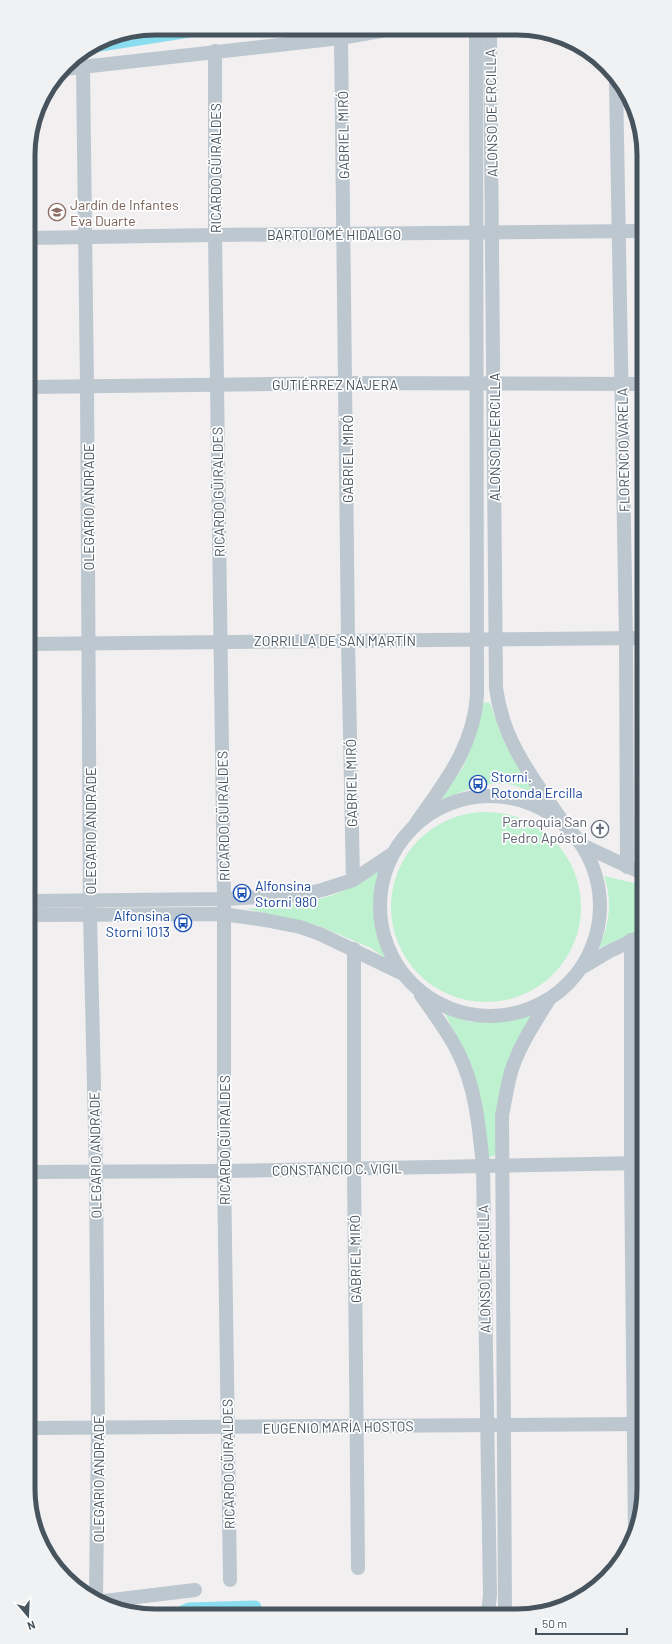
<svg xmlns="http://www.w3.org/2000/svg" width="672" height="1644" font-family="Barlow,sans-serif">
	<rect width="100%" height="100%" fill="#f2eff0"/>
	<g fill="#bdf1cf">
		<path d="M481,702L490,703L503,739L536,795C529,792 521,787 513,785C487,779 462,792 438,801L463,767L474,740Z"/>
		<circle cx="486" cy="907" r="95"/>
		<path d="M385,865C368,901 373,925 388,960L371,948L317,925L247,909C276,906 306,904 333,895C352,888 369,876 385,865Z"/>
		<path d="M604,876L642,885V930L599,948C609,925 613,902 604,876Z"/>
		<path d="M445,1014L470,1022L503,1021L536,1014L521,1035L496,1155L489,1157L480,1099L471,1065Z"/>
	</g>
	<g fill="none" stroke-linecap="round" stroke-linejoin="round">
		<g stroke="#89ddef" stroke-width="13">
			<path d="M94,46L209,28"/>
			<path d="M180,1613L189,1609L255,1607"/>
		</g>
		<g stroke="#bdc7cf" stroke-width="14">
			<path d="M490,30L496,688C503,743 535,781 565,825"/>
			<path d="M341,38L348,640L353,880"/>
			<path d="M215,51V235L224,899V1171L230,1580"/>
			<path d="M83,67L87,387L90,915L96,1171L98,1429L96,1597"/>
			<path d="M64,69L341,38L392,29"/>
			<path d="M616,81L626,638L627,867"/>
			<path d="M29,238L215,235L640,231"/>
			<path d="M29,387L346,383L640,384"/>
			<path d="M30,644L641,638"/>
			<circle cx="490" cy="906" r="110"/>
			<path d="M415,825C444,783 473,749 477,696L476,30"/>
			<path d="M584,846L642,873"/>
			<path d="M30,901L224,899L300,895L322,890L353,880L392,854"/>
			<path d="M31,915L223,914L265,920L300,927L320,934L401,973"/>
			<path d="M631,940V1163L635,1535"/>
			<path d="M354,949V1169L358,1568"/>
			<path d="M583,967L608,952L642,936"/>
			<path d="M421,995C434,1014 448,1032 458,1052C476,1088 479,1127 483,1166L490,1595L488,1612"/>
			<path d="M31,1172L224,1171L643,1163"/>
			<path d="M32,1428L644,1424"/>
			<path d="M104,1601L195,1590"/>
			<path d="M505,1612L502,1115C505,1101 507,1086 511,1072C519,1046 534,1024 548,1001"/>
		</g>
	</g>
	<defs>
		<symbol id="school-ring" viewBox="-11 -11 22 22"><circle r="9.5" fill="#fff" stroke="#8d6e63" stroke-width="1.5"/><path d="M0-5L7-2L0 1L-7-2ZM-4 1L0 2.5L4 1V4Q0 6-4 4Z" fill="#8d6e63"/></symbol>
		<symbol id="bus-ring" viewBox="-11 -11 22 22"><circle r="9.5" fill="#fff" stroke="#1a4fb4" stroke-width="1.5"/><path d="M-5-6H5V4H4V6H2V4H-2V6H-4V4H-5ZM-3.5-4V0h7V-4ZM-3.5 1.2v1.5H-2V1.2ZM2 1.2v1.5H3.5V1.2Z" fill="#1a4fb4"/></symbol>
		<symbol id="church-ring" viewBox="-11 -11 22 22"><circle r="9.5" fill="#fff" stroke="#6b7280" stroke-width="1.5"/><path d="M-1.2-6h2.4v3.5h3.3v2.4h-3.3V6h-2.4V-.1h-3.3v-2.4h3.3Z" fill="#6b7280"/></symbol>
	</defs>
	<g fill-rule="evenodd">
		<use href="#school-ring" x="47" y="202" width="20" height="20"/>
		<use href="#bus-ring" x="468" y="774" width="20" height="20"/>
		<use href="#church-ring" x="590" y="819" width="20" height="20"/>
		<use href="#bus-ring" x="232" y="883" width="20" height="20"/>
		<use href="#bus-ring" x="173" y="913" width="20" height="20"/>
	</g>
	<g text-anchor="middle" dominant-baseline="central" stroke-width="3.5" stroke-linejoin="round" paint-order="stroke">
		<g font-size="14" fill="#47545e" stroke="#fff">
			<text transform="translate(491 113) rotate(-91)">ALONSO DE ERCILLA</text>
			<text transform="translate(343 135) rotate(-91)">GABRIEL MIRÓ</text>
			<text transform="translate(215 168) rotate(-90)">RICARDO GÜIRALDES</text>
			<text x="334" y="234">BARTOLOMÉ HIDALGO</text>
			<text x="335" y="384">GUTIÉRREZ NÁJERA</text>
			<text transform="translate(494 437) rotate(-90)">ALONSO DE ERCILLA</text>
			<text transform="translate(623 450) rotate(-91)">FLORENCIO VARELA</text>
			<text transform="translate(347 459) rotate(-90)">GABRIEL MIRÓ</text>
			<text transform="translate(218 492) rotate(-91)">RICARDO GÜIRALDES</text>
			<text transform="translate(88 507) rotate(-90)">OLEGARIO ANDRADE</text>
			<text x="335" y="640">ZORRILLA DE SAN MARTÍN</text>
			<text transform="translate(351 783) rotate(-91)">GABRIEL MIRÓ</text>
			<text transform="translate(223 816) rotate(-91)">RICARDO GÜIRALDES</text>
			<text transform="translate(90 831) rotate(-90)">OLEGARIO ANDRADE</text>
			<text transform="translate(224 1140) rotate(-90)">RICARDO GÜIRALDES</text>
			<text transform="translate(95 1155) rotate(-91)">OLEGARIO ANDRADE</text>
			<text transform="translate(337 1169) rotate(-1)">CONSTANCIO C. VIGIL</text>
			<text transform="translate(355 1259) rotate(-91)">GABRIEL MIRÓ</text>
			<text transform="translate(484 1269) rotate(-91)">ALONSO DE ERCILLA</text>
			<text transform="translate(338 1427) rotate(-1)">EUGENIO MARÍA HOSTOS</text>
			<text transform="translate(228 1464) rotate(-91)">RICARDO GÜIRALDES</text>
			<text transform="translate(98 1479) rotate(-90)">OLEGARIO ANDRADE</text>
		</g>
		<g font-size="14" fill="#785e54" stroke="#fff" text-anchor="start">
			<text x="70" y="204">Jardín de Infantes<tspan x="70" dy="16">Eva Duarte</tspan></text>
		</g>
		<g font-size="14" fill="#164399" stroke="#fff" text-anchor="start">
			<text x="491" y="776">Storni.<tspan x="491" dy="16">Rotonda Ercilla</tspan></text>
			<text x="255" y="885">Alfonsina<tspan x="255" dy="16">Storni 980</tspan></text>
			<text x="170" y="915" text-anchor="end">Alfonsina<tspan x="170" dy="16">Storni 1013</tspan></text>
		</g>
		<g font-size="14" fill="#5b616d" stroke="#fff" text-anchor="end">
			<text x="587" y="821">Parroquia San<tspan x="587" dy="16">Pedro Apóstol</tspan></text>
		</g>
	</g>
	<path d="M0 0H672V1644H0ZM155 35H517A120 120 0 0 1 637 155V1489A120 120 0 0 1 517 1609H155A120 120 0 0 1 35 1489V155A120 120 0 0 1 155 35Z" fill="#f0f1f2" fill-rule="evenodd"/>
	<path fill="none" stroke="#47545e" stroke-width="5" d="M155 35H517A120 120 0 0 1 637 155V1489A120 120 0 0 1 517 1609H155A120 120 0 0 1 35 1489V155A120 120 0 0 1 155 35Z"/>
	<g transform="translate(28 1616) rotate(161)" stroke="#ffffff" stroke-width="3" paint-order="stroke">
	<path d="M0-3L7 15L0 10L-7 15Z" fill="#47545e"/>
	<text y="-6" font-size="11" font-weight="bold" text-anchor="middle" fill="#47545e">N</text>
	</g>
	<path d="M536 1628v6h91v-6" fill="none" stroke="#47545e" stroke-width="2"/>
	<text x="542" y="1628" font-size="12" fill="#47545e" stroke="#ffffff" stroke-width="3" paint-order="stroke">50 m</text>
</svg>
